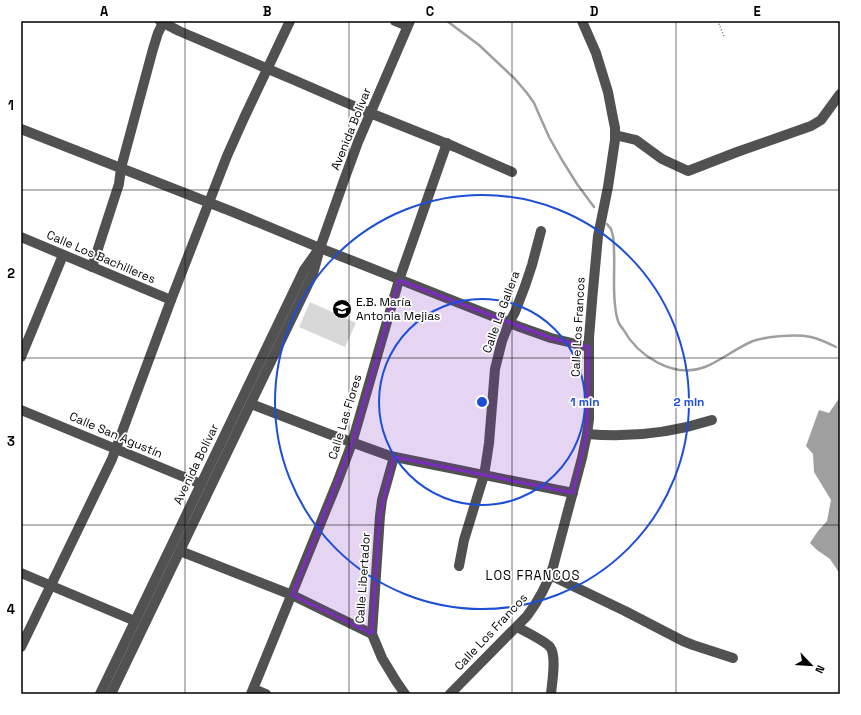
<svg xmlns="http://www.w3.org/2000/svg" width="861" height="715" font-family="'Space Grotesk',sans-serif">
	<rect width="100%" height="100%" fill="#fff"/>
	<path fill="#d8d8d8" d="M310,302L356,323L345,347L299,327Z"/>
	<path fill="#9f9f9f" d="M840,397V574L830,559L817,550L810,543L818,531L827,521L831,500L814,472L813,454L806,446L819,410L829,413Z"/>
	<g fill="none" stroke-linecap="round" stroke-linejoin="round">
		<g stroke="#9f9f9f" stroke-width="2.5">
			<path d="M447,21L479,45L515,79L527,93L534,103L549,137L562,160L577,184L594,207"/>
			<path d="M607,224L611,229L613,236C615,251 614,267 614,282C614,295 614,309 618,321C619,324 621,327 623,329C638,356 673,379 705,367C722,360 736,348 753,341C768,336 796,334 811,337C819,339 828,343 836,347"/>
		</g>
		<path stroke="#737373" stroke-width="1.5" stroke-dasharray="1 2" stroke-linecap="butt" d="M718,21L721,29L724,36"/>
		<g stroke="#515151" stroke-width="10">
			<path d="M160,21L179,31L294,80L370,113L455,147L512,172"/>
			<path d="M395,21L407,26"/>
			<path d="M21,129L233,212L320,248L520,327L551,338L589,347"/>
			<path d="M615,135L636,140L662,159L688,171L737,152L811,126L821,120L840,94"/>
			<path d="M21,237L171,300"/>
			<path d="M92,267L119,184L121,168L153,49L158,33L164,21"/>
			<path d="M21,357L63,255"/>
			<path d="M251,404L329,434L390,456L573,493"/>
			<path d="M21,410L201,484"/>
			<path d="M587,434C630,438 671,433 712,420"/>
			<path d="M394,457L382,500L380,516L372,634L382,658L396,681L405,694"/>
			<path d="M180,551L292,595L372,634"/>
			<path d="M459,566L464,540L484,475L486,463L489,443L495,369L502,341L509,323L515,312L525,286L532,265L541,231"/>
			<path d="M21,573L135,621"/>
			<path d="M550,575L625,611L683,641L693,645L733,658"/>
			<path d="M517,627C524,631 545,641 550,647C557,656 552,682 551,694"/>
			<path d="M21,647L112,459L171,300L227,156L244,118L290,21"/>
			<path d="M254,689L266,694"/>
			<path d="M100,694L304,270L316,253"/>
			<path d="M111,694L313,274L320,248L343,183L358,142L410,21"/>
			<path d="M251,694L337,483L352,443L399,280L447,143"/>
			<path d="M450,694L527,616C539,600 547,585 553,567L582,458L587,434L589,419V338L592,301L598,236L608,187L615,140V128L612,113L608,92L596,53L582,21"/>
		</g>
	</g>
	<path fill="#7b2cbf" fill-opacity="0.2" stroke="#7b2cbf" stroke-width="3" stroke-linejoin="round" d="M399,280L551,338L589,347L587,434L573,493L394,457L380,516L372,634L292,595L352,443Z"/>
	<path fill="none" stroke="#000" stroke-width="1" stroke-opacity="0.55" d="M185,21V694M349,21V694M512,21V694M676,21V694M21,190H840M21,358H840M21,525H840"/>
	<g fill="none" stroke="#1d4ed8" stroke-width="2">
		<circle cx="482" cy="402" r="103"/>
		<circle cx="482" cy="402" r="207"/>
	</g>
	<defs>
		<symbol id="school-disc" viewBox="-11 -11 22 22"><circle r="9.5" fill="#000" stroke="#fff"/><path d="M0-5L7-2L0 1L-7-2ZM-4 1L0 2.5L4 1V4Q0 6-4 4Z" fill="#fff"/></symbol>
	</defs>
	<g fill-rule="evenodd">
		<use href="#school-disc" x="331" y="298" width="22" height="22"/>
	</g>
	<g text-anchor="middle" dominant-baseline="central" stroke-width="3.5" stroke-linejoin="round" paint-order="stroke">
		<g font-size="12" fill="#000" stroke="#fff">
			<text transform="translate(351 129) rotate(-68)">Avenida Bolívar</text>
			<text transform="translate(101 257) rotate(23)">Calle Los Bachilleres</text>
			<text transform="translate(501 312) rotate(-70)">Calle La Gallera</text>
			<text transform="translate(578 327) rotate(-87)">Calle Los Francos</text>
			<text transform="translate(345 417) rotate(-73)">Calle Las Flores</text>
			<text transform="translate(116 435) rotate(23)">Calle San Agustín</text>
			<text transform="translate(196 464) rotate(-64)">Avenida Bolívar</text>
			<text transform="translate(363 578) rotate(-86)">Calle Libertador</text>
			<text transform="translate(491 632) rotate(-47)">Calle Los Francos</text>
		</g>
		<g font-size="12" fill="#000" stroke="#fff" text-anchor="start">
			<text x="356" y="302">E.B. María<tspan x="356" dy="14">Antonia Mejias</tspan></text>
		</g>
		<g font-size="13" letter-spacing="1" fill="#000" stroke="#fff">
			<text x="533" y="575">LOS FRANCOS</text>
		</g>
	</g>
	<circle cx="482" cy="402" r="6" fill="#1d4ed8" stroke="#fff" stroke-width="2"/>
	<g font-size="12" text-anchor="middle" font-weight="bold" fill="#1d4ed8" stroke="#fff" stroke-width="3.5" stroke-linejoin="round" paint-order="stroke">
		<text x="585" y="406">1 min</text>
		<text x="689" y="406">2 min</text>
	</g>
	<rect width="861" height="715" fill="none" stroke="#ffffff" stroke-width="44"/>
	<g transform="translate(811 665) rotate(115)" stroke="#ffffff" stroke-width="3" paint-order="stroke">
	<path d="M0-3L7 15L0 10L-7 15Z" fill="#000000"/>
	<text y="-6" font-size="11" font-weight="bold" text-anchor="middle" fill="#000000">N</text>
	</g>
	<rect x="22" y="22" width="817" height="671" fill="none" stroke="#000" stroke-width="1.5"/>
	<g font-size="13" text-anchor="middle" font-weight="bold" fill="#000">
		<text x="104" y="16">A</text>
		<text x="267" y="16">B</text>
		<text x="430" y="16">C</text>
		<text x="594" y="16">D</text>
		<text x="757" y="16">E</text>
		<text x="11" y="110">1</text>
		<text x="11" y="278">2</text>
		<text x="11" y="446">3</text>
		<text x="11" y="614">4</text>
	</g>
</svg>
